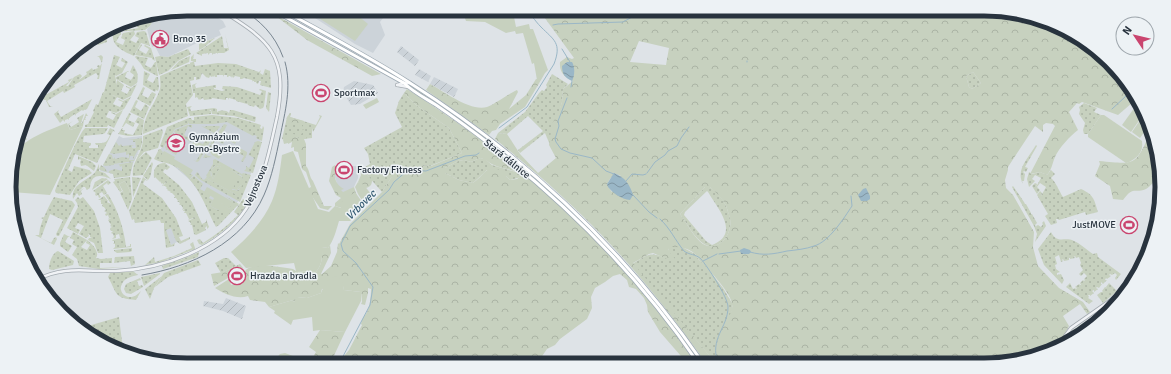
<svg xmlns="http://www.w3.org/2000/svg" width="1171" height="374" font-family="Signika,sans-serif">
	<defs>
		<pattern id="industrial-furrows" width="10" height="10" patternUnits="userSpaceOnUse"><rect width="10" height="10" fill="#ccd3d9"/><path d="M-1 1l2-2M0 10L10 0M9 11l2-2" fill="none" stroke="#afb6bb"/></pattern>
		<pattern id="grass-dots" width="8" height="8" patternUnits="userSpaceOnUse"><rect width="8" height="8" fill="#c7d1bf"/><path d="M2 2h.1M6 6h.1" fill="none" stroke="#abb4a5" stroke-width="1.8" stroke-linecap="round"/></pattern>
		<pattern id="forest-crowns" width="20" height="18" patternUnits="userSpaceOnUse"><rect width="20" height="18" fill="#c7d1bf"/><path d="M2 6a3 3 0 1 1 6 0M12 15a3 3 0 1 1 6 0" fill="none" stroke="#abb4a5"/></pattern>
		<pattern id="water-waves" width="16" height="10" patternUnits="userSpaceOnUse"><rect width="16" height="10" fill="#9ab7c7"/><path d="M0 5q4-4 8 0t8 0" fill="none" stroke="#7e95a3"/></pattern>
	</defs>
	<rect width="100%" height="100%" fill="#dee3e7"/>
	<g fill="#ccd3d9">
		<path d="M187,9H203L223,21L226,27L219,30L221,35L202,43L201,41L168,57L160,56L155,46L152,47L147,29L150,26L156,15Z"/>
		<path d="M317,10H389L380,22L385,35L373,53L355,44L315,18V16Z"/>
		<path d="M223,118L262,136L251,173L239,200L232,209L218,224L202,196L190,180L169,162L157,156L173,127L188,122Z"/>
		<path d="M119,136L123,138L142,136V143L133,164L130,176L114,178L113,174L100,171Z"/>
		<path d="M358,166V178L354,187L341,197L332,167Z"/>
		<path d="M171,227L177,242L171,245L165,230Z"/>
	</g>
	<g fill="url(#industrial-furrows)">
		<path d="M401,46L419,60L415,66L397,52Z"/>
		<path d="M419,69L431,76L428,82L415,75Z"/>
		<path d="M434,77L458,89L454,97L430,84Z"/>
		<path d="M354,81L373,85L378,93L360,104L351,105L343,92L344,87Z"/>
		<path d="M226,298L246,306L242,319L223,311L203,306L204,301L223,304Z"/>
	</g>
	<g fill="url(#grass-dots)" fill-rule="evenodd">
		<path d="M156,15L150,26L145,30L111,32L139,28L137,27L136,20V27L124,28L123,27L124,24L128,26L131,20L141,18L142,21V18Z"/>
		<path d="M134,31L135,34L130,40L136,43L139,38L135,36L137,32L144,31L146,32L150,46L141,43L134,56C123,51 111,46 113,33L121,32V35H120L116,42L123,45L125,40L121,38L123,33Z"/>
		<path d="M225,34L229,50L224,53H218V54L217,53H216L215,54L214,53L212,55V53H210L208,55V53L202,54V56L196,53L222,36L224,48H228Z"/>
		<path d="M107,37V42L98,45L97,43L94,42L75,54V56L67,60L66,59L69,53L89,41L106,40Z"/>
		<path d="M215,38L203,48L199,50V44Z"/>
		<path d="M141,44L142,45L139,50L146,54L149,49L144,46L145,45L151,48L155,61L152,59V58L135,55Z"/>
		<path d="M188,49L191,54L178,61L168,71L159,75L155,57L160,56L168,57Z"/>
		<path d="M194,54L193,59H196V62H194L195,66L218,63L236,64L259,72L261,70L260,73L263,75L265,69L270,71L271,88L260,85L261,81H259L258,84L256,83V82H254V81H253V82L252,80L244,78L242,79V77V79H240V77L235,76L233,78V76L232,78L231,76L230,77V76H228L229,77H227V75H224V77L223,75H217V77H215L214,75V77L213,76L212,77L210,76L209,78L206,77L202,73L200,79L196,80V77H194V80L190,81L193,95L186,104L188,116L143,134C144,113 154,107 160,89C161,85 160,80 160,76L188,64H190L191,79L190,63L194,61H191V57Z"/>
		<path d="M101,55L103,57L99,79H97L98,76L96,73L74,85L75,87L64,93L63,91L47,101L50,106H53L49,107L46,100H44L39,93L40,92L42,94L46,93L47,94L69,82L68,80L73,78L66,86H68L74,77L80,74L82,76L79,80L87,74L86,72L88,71L90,74L88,71L92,68L93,70L98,68L97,66L99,65L100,66L102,63L99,57H97Z"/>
		<path d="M114,55L120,57L116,65L122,68L125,63L121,61L122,58L128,62L122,73L116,76L115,75L117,85V80L124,85L121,91L127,94L130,89L126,87V86L131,88L137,84L131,96L123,100L115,96L111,95L117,97L113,104L120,107L123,102L118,100L119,99L123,101L131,97L124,109L116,113L107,110L109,111L106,117L113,120L116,115L111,113L112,112L116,114L123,110L114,128L108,125L107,127H85V125L88,124L94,112L93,111L96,104L98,105L103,92L107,93L104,92Z"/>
		<path d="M136,56L148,58L145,65L151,68L155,62H156L158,76H157L144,69L141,64L135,57Z"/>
		<path d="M190,56L189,62L171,70L179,61Z"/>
		<path d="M133,65C137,71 139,75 137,83L131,87L116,79V77L128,71L129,72H127L125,77L131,80L134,75L130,72Z"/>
		<path d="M144,71L150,74L147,80L153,83L156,77H158L159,87L158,91L156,90L155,92L143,85Z"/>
		<path d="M973,72L981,83L972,89L969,87L966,76Z"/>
		<path d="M552,74L568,84L563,89L562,102L550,145L545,133L520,153L518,150L543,131L528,116L507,134L498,133L525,112L539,93L542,90L544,91L547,87L546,85Z"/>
		<path d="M197,83L195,85L196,88L216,85V88H214V89L222,91L225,90L222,89L223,86L237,87L260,95L262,91L259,90L260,89L266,91L264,106L263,108L260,109L255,105L254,107L248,105L247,103V104L236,101V100L229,98L228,100V98H226V100L212,98V99L204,100L203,98L201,99V100L200,99L199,100L197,97L195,98V93H193L192,85Z"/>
		<path d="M410,85L465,122L522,166L521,167L475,131L409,86Z"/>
		<path d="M143,87L145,88L142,95L148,98L152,92L156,94L150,106L137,99Z"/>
		<path d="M268,92L271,93L269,112L266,108Z"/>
		<path d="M404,93L416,105L449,128L462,153L430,166L421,165L391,178L382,192L367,175L364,174L362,171L360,170L370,164L368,154L364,148L402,127L395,113L399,101Z"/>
		<path d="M92,99L87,109L84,110L83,111L82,110L76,114V116L75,114L69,118V120L68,119L65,120V122L63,120L60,123L54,114L59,110L58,112L61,117Z"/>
		<path d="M136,100L138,101L135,107L141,111L145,104L149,107L144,119L130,112Z"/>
		<path d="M1084,103L1097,108L1094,112L1101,115L1088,134H1084L1083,130L1085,123L1079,114L1080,110L1079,107Z"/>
		<path d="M192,106L190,108L191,111L214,108L217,109V112C221,110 226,110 229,113L230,110H233L256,117L255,122L234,116L212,114L211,110H209L211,111V114L190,116L187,107Z"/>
		<path d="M86,113L88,116H86L85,119L86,120H84L83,126L70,130L68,124L73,121L69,124L71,127L79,122L77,118L84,114L81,123H82Z"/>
		<path d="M129,113L131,114L128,120L135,123L133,127L126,123L123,127H122Z"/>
		<path d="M290,113H291L290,117L316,125L320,117L319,115L322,116L313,132L312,128V138L303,139L295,137L284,140L282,139L287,117Z"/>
		<path d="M212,115L238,118L261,125L260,128L262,129L263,126L264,128L262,141L256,138L257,136L254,135L253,136L227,122L214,124H189L188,122V124L175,129L163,148L160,146L167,127L189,118H191L192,120H194V117Z"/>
		<path d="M138,117L144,120L142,135L128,136L118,134L122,128H123L122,130H125L124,133L133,135L139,124L135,122Z"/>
		<path d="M224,124L227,125L223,133L226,135L229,132L226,137L236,142L235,144L217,134Z"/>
		<path d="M188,125H192V128L188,126L184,135L193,140L191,142L174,132L175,130Z"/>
		<path d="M201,126L205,127L206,126H219L220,127L214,133Z"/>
		<path d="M85,128H108L105,133L103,134L84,136L83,142L91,143V145L89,146V148H98V145H96L95,143C107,143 106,143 110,135L107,134L110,128L114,130L115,132L113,131L97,163L75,154L68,170L72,172L74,166L89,170L92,173L79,181L70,195L56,193L55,191C58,182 79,133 85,128Z"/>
		<path d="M162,129L163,132L158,148L144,152L138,159L146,152L152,158L143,175L133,176C131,161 144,153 143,136Z"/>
		<path d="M210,132L214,135L199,161L197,162L193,160L196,161L201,153L190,147L194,141L203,144Z"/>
		<path d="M173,133L181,138L180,141L172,137L167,145L178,151L176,155L166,149L165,147Z"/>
		<path d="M216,135L225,140L223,144L215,140L213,145L210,144Z"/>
		<path d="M142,138V143L140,150H135H138L133,159V156H130L129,160H134L140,150L134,161L114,164V165L105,166L103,165L109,154L112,155L113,159L115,157V159L122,157L129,158V154L126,155V152L114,154L110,153L116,142L119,146L121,144L122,146L134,145L132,146V148H136L135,140V142H133V140H128Z"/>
		<path d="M258,141L262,142L253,173L244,171L246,169V166L249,168L254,158L249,155L248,156L255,142Z"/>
		<path d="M210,145L212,146L211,148L222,154L219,159L212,155L210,151L207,152L206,155L212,157L203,158Z"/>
		<path d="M1036,145L1037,146L1025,167L1028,168L1026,172L1024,171L1023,172L1025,174L1024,181H1022L1023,184C1015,170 1029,157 1036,145Z"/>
		<path d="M236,146L247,152V154L243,162L241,161L244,156L233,150Z"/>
		<path d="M159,149H161V150L163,152L161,157L177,166V168L193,175L189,180L194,176L203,184L200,189L211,195L209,198L213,200L210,206L218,210L230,209L221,204L233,202L225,196L239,204L219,225L216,227C204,204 198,181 174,166C167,162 161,163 154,159Z"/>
		<path d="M78,156L92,162L96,166L94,171L86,165L81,166L80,162L81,160L80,159L78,160Z"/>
		<path d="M480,158L485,159L492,165L516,172L521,176V177L510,180L506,176L487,170L473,183L459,180L445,173V168L458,161L464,160L471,162Z"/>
		<path d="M215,159L242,174L243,173L251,175L240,202L199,179L195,175L197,172C200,174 200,178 204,180L206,178L237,195L235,191L239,190L243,183L242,176L219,164C212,166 209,171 211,178L206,176L213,164V160Z"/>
		<path d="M133,162L130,176L114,178L113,174L100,170L99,169L101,165L105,168L107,172L109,173V171L115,169L122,171V166L120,167L119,164L114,165Z"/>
		<path d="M152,162L153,164C151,169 152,176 148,180L143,176Z"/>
		<path d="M165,163L170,167L168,169L163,165L168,169L167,170L165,169L163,172L179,185L192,202L202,224L206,222V219L209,227L207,229V226L205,228L206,230L196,235L194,234L192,225H190L191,224L190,222L188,221L196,217L188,220L189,219L186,213H184L185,211H183L184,209L182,210L183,208L181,205H179L180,204L179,202H177L184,197L178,201L176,198L175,199L176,198H174L175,196L172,193H170L171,192L167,190L168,189H166L167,188L165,186H163L168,180L162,186L163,184L162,183L161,184V183L160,181L159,182V181L157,179L156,180L157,179L155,177L154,178C153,169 156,163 165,163Z"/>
		<path d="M99,164V171L105,173L111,179C101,175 91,173 90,188L87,190L85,187H83L78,192L84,188L81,191L82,194L79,196L77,193L73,199C71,185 84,182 92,175C96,173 97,168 99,164Z"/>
		<path d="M219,166H221L213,179C210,173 212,168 219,166Z"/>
		<path d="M1051,170L1055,174L1051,178C1056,182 1059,191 1063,197L1081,189C1094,195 1094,199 1098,212L1086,215L1085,212L1059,220L1058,219H1056L1057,223L1051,225L1045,216L1048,214L1037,195L1040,191L1042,193L1041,196L1046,187L1040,183L1037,187L1040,190L1037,194L1032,186L1035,183L1037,184L1036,187L1041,178L1035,175L1032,179L1035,181L1029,187L1027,179L1029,172L1032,174L1040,172L1047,175Z"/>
		<path d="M239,176L241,180V185L237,189H232Z"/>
		<path d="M259,176C258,181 256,186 254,191C244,215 225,232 202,245L199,244L197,240L200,239L203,243C216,235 227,226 238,215L234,212L243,199L247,201Z"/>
		<path d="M130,177L132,199L128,210L120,193L123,191L125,194L130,191L125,181L119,184L122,191L120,192L113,182L115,181L114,179Z"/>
		<path d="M132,177L141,178L133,197L132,178Z"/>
		<path d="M143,177L148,181L145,180L143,184L162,198L176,218L183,236L179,237L181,241L190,237V239L180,244L176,241L171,228L166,230L171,245L175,243L174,246L166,248L164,230V223H161L160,220L135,223L134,219L132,220L129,211Z"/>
		<path d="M102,178L108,179L92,190L95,182Z"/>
		<path d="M108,180L111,183L108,185L107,183L103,186L107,193L104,195L102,192L99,194L101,197L99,198L98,195L96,196L95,194L96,193L93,191Z"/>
		<path d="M1013,186L1024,202L1025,204H1026L1031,213V214H1032L1037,223L1035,225L1037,228L1036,226L1038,225L1041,227L1043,224L1042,223L1044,221L1046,226L1035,242L1037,234L1034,226L1012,187Z"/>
		<path d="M705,187H710C718,193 726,202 728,212C730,216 731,222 730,227C728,240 716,251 704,244C695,239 686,222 680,214ZM707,191L708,192C718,209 741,234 712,245L706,241L684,215L685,212Z"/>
		<path d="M108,194C118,210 124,229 126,247L130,246V244H131V247L113,249L115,247V244H113L114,243V241H113L112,240L122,238H120L119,234L116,235V238L112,239L114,237L113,234L111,233L113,231H111L110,228L112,227L110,226L111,225L108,220L111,218L108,219L109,218L108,215L106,216L105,214L107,213L104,211L106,210L104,207H103L102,205L103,204H101V201L100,202L101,200H98L104,196L108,201L107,202L111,204L105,195Z"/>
		<path d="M54,197L72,201L75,205L59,236H57L56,234L63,220L50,214L41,238L51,243L54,238L56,237L57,239L54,245L35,235H39L40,228L43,219L41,218L44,217C47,210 50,204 54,197Z"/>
		<path d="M78,197L80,199L83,197L94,211L100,228L103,253H98L94,243L88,240L89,238H92L90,237V235L88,234L89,236L86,238L79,234L84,226L78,223L75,228L80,230L78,234L67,228L78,207L77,203L75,200Z"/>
		<path d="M73,232L87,240L81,247L87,250L90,245L86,243L87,240C93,244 100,253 96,258L101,259L112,258V263H100V268L126,267L99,269L79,266L77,259L72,255L77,247L72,244L74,240L70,238Z"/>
		<path d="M1051,232C1058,245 1064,236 1074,241C1081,244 1087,250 1093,254L1097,253L1098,257L1121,274L1116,280L1115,278L1117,275L1115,273L1112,275L1110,274L1109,275L1111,276L1107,279L1106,278L1105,280H1107L1103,284L1101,282V284H1102L1099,288L1097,287L1096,288L1098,289L1094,292V290L1092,291L1094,293L1090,296V295H1088L1089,297L1088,298L1093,301L1089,304L1066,287L1070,283L1073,289L1075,288L1076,289L1077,288L1075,287L1079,284L1080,285H1081L1080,283L1083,280L1084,281L1085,280L1084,279L1087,276L1084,273L1081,276L1079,274L1083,270L1080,265L1081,263L1079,257L1076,258L1075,256L1074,257L1075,258L1070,259V258H1069V260L1064,261L1063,259L1062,260L1063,261L1061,262L1059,255L1055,257L1057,264L1055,265L1056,269L1060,272L1057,273V275L1061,274L1064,280L1062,284L1044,265L1038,249Z"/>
		<path d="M64,234L70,237H68L65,242L72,246L68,252L60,246V243Z"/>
		<path d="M193,242L195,248V249L161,262L145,265L154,257L155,262L174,256L192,248L190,244Z"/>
		<path d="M677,246L682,247L695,254L699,260L706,266L723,288L732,303V311L716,353L717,363H714L713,360L632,264C648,255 648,251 666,258L669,247Z"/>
		<path d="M132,248V251L130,252L117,253L114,251V250Z"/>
		<path d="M58,251L74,261L73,265L52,270L49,269C49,263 52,253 58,251Z"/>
		<path d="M197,252L171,264L199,252L198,257L163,269L162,266Z"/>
		<path d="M134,256L135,264L131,266L130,261L114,263L115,257Z"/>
		<path d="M224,258H228L236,266L221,273L215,263Z"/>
		<path d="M198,260L201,265L168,277L155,287L164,273Z"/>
		<path d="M133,271L138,275C133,276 124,278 122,284C118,290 124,298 131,297C135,297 139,293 141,291L136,300C114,298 118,295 108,277L110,273Z"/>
		<path d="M160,273V274L144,286L141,277Z"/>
		<path d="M162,276L154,288L150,299L145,289Z"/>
		<path d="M140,278L141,280L137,281L139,286L142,285L143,287L131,294L126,293L124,289L126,284Z"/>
		<path d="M1109,283L1117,291L1103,303L1097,295L1101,292H1103L1102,291L1105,287L1107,288L1106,287Z"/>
		<path d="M119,317L123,350L88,335L81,328Z"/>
	</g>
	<g fill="url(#forest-crowns)" fill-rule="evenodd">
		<path d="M539,10L1019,12L1083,39L1132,88L1141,109L1132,103L1118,115L1082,102L1079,104L1077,103L1069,112L1078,130C1070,136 1059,148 1055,157C1052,164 1052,169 1047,175L1040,172L1030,174L1055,126L1053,124L1046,123L1043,125V132L1035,126L1008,167V170L1005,180L1006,188L1013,195L1034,232L1033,247L1038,266L1059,288L1083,302L1090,312L1087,314L1080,304L1063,316L1069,326L1057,348L1007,363H717C713,347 720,333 727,319C729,316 732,312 732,308C735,296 709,270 700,261C698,259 697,256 695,254C688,247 678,247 670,247L668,250L676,260L674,262L653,253L649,254L633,263L713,360L714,363H706C677,323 647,283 613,247C577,208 536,172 495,139L498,133L507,134L520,154L538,173L556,158L549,145L552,124L559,111L562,102L563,89L573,81C565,77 559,73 560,62L567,57L572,59L574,58ZM639,41L669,48L666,65L630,62ZM973,72L981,83L972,89L969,87L966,76ZM614,173L621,176L612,192C604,183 609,182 614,173ZM705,187H710C718,194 726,202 728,212C730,217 731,222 730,227C728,240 716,251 703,244C695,239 686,222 680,214Z"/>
		<path d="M272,13L381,74L372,76L307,40Z"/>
		<path d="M536,79L541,80L525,107L500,124L496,130L492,131L489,135L426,90L430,84C445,92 471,112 487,107C495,104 508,94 517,90L518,92L509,109L526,95Z"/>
		<path d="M407,89C520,160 621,253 696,363H687L660,332L648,312L647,305L644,298L636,289L629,287L627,280L620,274L613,276L605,282L595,288L591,297L592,308L587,319L560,339L555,345L547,349L538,362H339L349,350L362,325L361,324C362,318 364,317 367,312C370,306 371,296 371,289L368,288V293L365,305L361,304L362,302L361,292L344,290L343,286L322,289L321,293L307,298L298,297L294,302L293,300L269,307L265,302L250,300L248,296C237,300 225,294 215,288L229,279L231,285L236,284C239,280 242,273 247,269C256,263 282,267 293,269L296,271L316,272C323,263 322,257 322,247L328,248L330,245L331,253L321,274H322L331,266L337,252L338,243L339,244L350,224L382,192L391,178L406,168L421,165L431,166L462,153L449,128L416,105L404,93ZM480,158C486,159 489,163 494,165C502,169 516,169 521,176L517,179L510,180L506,176L507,174L505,172C485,163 487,173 473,183L459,180L445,173V168L458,161L464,160L471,162Z"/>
		<path d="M290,113H291L290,117L304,121L302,124V126L304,127V129L301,131L302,134L299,133V126H296L295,123L292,122L289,125L286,122Z"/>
		<path d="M1150,133L1159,152V177C1155,180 1150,187 1146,189C1134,194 1134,185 1123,200L1113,199L1110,186L1095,176L1100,164L1099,161C1135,164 1135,167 1150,133Z"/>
		<path d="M293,134L300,135L296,137L299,138L303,136H306L307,139H304L306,144V166C310,170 309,177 313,181L324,206H332L328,210L320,208L307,189L311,187L306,172L302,169L298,152L294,151V147L291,148L292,142L288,144V143L284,144L283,140L288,136H292L290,135Z"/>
		<path d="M335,165L337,168C332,176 336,185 344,189L341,190L343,192L354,187L358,199L342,208L335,206V203L341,198L336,195L329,181L332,167Z"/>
		<path d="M360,170L362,171L364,174L367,175L372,180C372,185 370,187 366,188L358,182L361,175Z"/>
		<path d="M240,264L243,268L242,270L214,286L211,274L223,272Z"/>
		<path d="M1104,309L1108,313L1102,321L1061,347L1070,332Z"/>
		<path d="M320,330L345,332L331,362H320L312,359L316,352L309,347Z"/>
	</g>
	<g fill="#c7d1bf" fill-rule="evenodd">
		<path d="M320,10H351L368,24L355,41L317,17Z"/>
		<path d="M462,10H476L480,13C487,11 492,14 499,13C504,13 507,10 512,11L514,17L516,27L529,24L530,29H533L548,70L545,73L541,80H537L534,63L532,64L523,33L516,34L515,31L506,33L485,22L466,21Z"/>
		<path d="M102,33H108L106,40L89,41Z"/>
		<path d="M377,98L379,102L366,109L363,105Z"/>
		<path d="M1135,107L1142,112L1143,115L1131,132L1122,125Z"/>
		<path d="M1101,115H1104L1142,141C1144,152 1136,160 1126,163L1088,137V134Z"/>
		<path d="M1143,116L1148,127L1140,138L1132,132Z"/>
		<path d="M67,123L70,130L83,126L50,195L12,192C12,183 9,172 11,164C14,141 49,130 67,123Z"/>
		<path d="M20,133L27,139L15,149Z"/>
		<path d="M164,151L175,157L174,159L193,170L190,175L160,157Z"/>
		<path d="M293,151L318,209L329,212L335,206L341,208L340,203L355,192L365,206L350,221H339C336,231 334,240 328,248L322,247C322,257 323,263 316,272L296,271L294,263L246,268L231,252C247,238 263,222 272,201C278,187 280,170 282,155Z"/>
		<path d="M217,164L223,165L242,177C245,183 242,189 235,191L238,193L237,195L206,178L207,176L210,178L211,170ZM218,166H221L213,179L211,175L212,171ZM239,177L241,180V185L237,189L232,190Z"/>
		<path d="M125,181L130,191L125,195L119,184Z"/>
		<path d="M358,182L364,185L374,198L365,205L358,194L355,187Z"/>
		<path d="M207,187L233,202L230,208L221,203L230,209L227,214L210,206L214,198L204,192Z"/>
		<path d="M337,276L343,284L344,290L361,292V301L345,332L320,330L313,331L312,317L293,320L291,325L274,313L275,311L269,307L293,300L294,302L297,297L307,298L321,293C325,284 326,279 337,276Z"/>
		<path d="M285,353L306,361L308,362H273L280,354Z"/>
	</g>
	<g fill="url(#water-waves)">
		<path d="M567,62H572C575,67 575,75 572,81C565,78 562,74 562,66Z"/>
		<path d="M614,173C625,177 630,185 633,195L630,200C621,199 613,193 608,187L607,184Z"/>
		<path d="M866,188L870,196V199L867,201H861L858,195L863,189Z"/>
		<path d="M744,248L750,250L751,252L749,254H741L740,250Z"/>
	</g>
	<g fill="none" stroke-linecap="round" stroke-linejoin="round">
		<g stroke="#9ab7c7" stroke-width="1">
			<path d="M553,25L558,24L623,22L643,11"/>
			<path d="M562,49L570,62"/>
			<path d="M747,62V61"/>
			<path d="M571,87L572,81"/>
			<path d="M567,98L558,121L559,126L555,139L556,142L561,149L570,153L592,158L606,171L614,174"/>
			<path d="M1112,109L1125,97L1132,88"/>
			<path d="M499,128L527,107L554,64C562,43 554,40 541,27C534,20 532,14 523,10"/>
			<path d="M647,173L655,162L665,155L668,151L677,146L681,138L689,127"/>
			<path d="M626,181L632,174L643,175L646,174"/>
			<path d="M633,195L649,212L657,218"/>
			<path d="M660,219C670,228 675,240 684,251C689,255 696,254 701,259C707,266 728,297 728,307C728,328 709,338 718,363"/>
			<path d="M750,252C763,256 774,254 787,251C796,250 806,249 814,246C829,242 844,218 852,206L851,196"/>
			<path d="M719,254L741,251"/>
			<path d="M703,261L717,254"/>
			<path d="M340,362L370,305L373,287L356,263L343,251L341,244L350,226L389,190L394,182L408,170L426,171L465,156L476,155L479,153"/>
		</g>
		<defs>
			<g id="minor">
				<path d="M397,85L404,83H410"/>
				<path d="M397,85L408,87"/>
				<path d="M1158,222H1159"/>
				<path d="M1136,279L1140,271"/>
				<path d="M36,280C65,265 86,272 116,271C162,269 220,249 246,209C264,182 270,148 277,117C289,54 269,40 219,9"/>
				<path d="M1059,348L1065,336L1071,328L1111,300L1123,289L1127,279L1132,278L1140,271"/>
			</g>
			<g id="major">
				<path d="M271,9L404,83C413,92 425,98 436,105C455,118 474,132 492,146C571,208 642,280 698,363"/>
				<path d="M281,9C324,33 368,56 410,83C525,156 625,251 703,363"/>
			</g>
		</defs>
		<use href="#minor" stroke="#a4abb1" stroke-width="4"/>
		<use href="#major" stroke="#9eaab3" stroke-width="4.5"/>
		<use href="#minor" stroke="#f1f3f6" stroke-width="2.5"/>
		<use href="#major" stroke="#fff" stroke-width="3"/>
		<g stroke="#788590" stroke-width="1">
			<path d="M241,9C260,20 275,35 283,57"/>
			<path d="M142,275C191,267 243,243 264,195C272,177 276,156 280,137C285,112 292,87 285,62"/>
		</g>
	</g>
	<defs>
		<symbol id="civic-ring" viewBox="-11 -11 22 22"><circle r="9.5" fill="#edf2f5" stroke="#ca456f" stroke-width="1.5"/><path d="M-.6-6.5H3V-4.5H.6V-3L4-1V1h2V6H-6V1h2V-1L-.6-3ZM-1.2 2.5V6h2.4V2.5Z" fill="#ca456f"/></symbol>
		<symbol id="stadium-ring" viewBox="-11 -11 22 22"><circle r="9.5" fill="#edf2f5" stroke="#ca456f" stroke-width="1.5"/><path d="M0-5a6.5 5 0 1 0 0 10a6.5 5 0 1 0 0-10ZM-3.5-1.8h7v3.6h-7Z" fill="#ca456f"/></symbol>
		<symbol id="school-ring" viewBox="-11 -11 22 22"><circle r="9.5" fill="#edf2f5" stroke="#ca456f" stroke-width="1.5"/><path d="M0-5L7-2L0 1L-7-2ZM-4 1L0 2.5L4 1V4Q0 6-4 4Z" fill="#ca456f"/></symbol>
	</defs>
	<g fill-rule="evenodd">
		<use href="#civic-ring" x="150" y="29" width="20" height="20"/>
		<use href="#stadium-ring" x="311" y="83" width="20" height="20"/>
		<use href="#school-ring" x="166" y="133" width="20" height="20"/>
		<use href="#stadium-ring" x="334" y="160" width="20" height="20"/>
		<use href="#stadium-ring" x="1119" y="215" width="20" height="20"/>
		<use href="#stadium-ring" x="227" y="266" width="20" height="20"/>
	</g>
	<g text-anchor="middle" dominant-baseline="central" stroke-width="3" stroke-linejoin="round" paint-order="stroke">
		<g font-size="10" fill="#28333e" stroke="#edf2f5" text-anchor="start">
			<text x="173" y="39">Brno 35</text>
			<text x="334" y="93">Sportmax</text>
			<text x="189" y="137">Gymnázium<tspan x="189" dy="12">Brno-Bystrc</tspan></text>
			<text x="357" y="170">Factory Fitness</text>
			<text x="1116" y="225" text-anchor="end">JustMOVE</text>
			<text x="250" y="276">Hrazda a bradla</text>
		</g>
		<g font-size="10" fill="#28333e" stroke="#edf2f5">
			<text transform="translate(507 159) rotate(39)">Stará dálnice</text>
			<text transform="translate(256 186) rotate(-67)">Vejrostova</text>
		</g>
		<g font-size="11" font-style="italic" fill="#335971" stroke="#edf2f5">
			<text transform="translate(361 205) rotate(-45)">Vrbovec</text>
		</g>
	</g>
	<path d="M0 0H1171V374H0ZM187 16H984A171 171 0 0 1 1155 187V187A171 171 0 0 1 984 358H187A171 171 0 0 1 16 187V187A171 171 0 0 1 187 16Z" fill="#edf2f5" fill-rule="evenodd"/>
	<path fill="none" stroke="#28333e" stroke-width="5" d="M187 16H984A171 171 0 0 1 1155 187V187A171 171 0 0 1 984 358H187A171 171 0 0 1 16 187V187A171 171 0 0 1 187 16Z"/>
	<g transform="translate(1135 36) rotate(305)"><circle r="19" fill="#edf2f5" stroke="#9ea6ac"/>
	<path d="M0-3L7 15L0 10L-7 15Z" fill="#ca456f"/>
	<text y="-6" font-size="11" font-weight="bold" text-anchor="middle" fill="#28333e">N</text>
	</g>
</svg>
